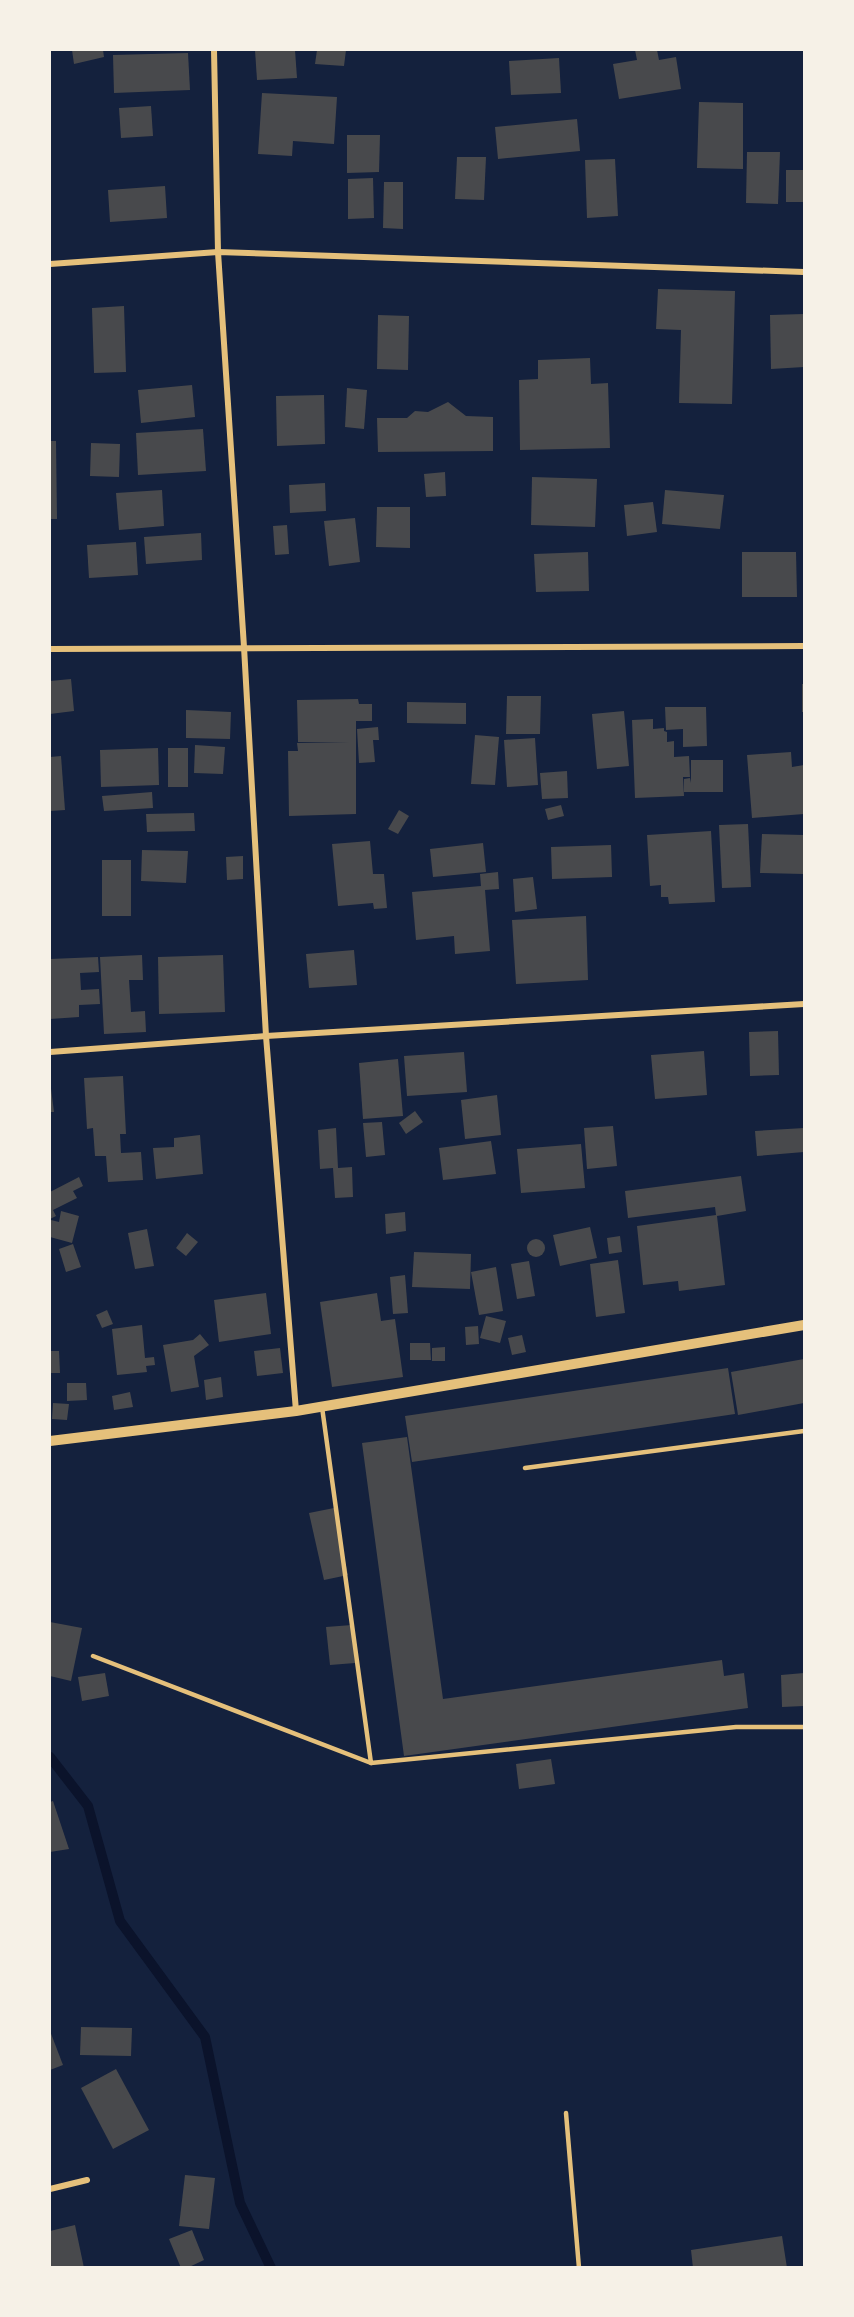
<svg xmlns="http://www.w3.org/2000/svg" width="854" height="2317" font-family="'Roboto Serif',serif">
	<rect width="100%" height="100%" fill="#14213d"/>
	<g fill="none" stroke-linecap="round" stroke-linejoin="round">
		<path stroke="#0b132b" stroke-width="10" d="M50,1757L88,1806L120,1921L205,2037L240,2203L271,2268"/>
	</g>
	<g fill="#48494c">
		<path d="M72,50H103L104,57L74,64Z"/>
		<path d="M255,50H295L297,78L257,80Z"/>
		<path d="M317,50H346L344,66L315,64Z"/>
		<path d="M635,50H657L659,60L676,57L681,89L619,99L613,64L637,60Z"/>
		<path d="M188,53L190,90L114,93L113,55Z"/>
		<path d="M559,58L561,93L511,95L509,61Z"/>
		<path d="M262,93L337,97L334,144L293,141L292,156L258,154Z"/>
		<path d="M699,102L743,103V169L697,168Z"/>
		<path d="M151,106L153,136L121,138L119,108Z"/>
		<path d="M577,119L580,151L498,159L495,127Z"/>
		<path d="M347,135H380L379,172L347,173Z"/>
		<path d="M747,152H780L778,204L746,203Z"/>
		<path d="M457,157H486L484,200L455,199Z"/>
		<path d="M615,159L618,216L587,218L585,160Z"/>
		<rect x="786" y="170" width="18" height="32"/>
		<path d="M373,178L374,218L348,219V179Z"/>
		<path d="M384,182H403V229L383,228Z"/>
		<path d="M165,186L167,218L110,222L108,190Z"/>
		<path d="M658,289L735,291L732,404L679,403L681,330L656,329Z"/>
		<path d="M124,306L126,372L94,373L92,308Z"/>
		<path d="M804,314V367L771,369L770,315Z"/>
		<path d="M378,315L409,316L408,370L377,369Z"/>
		<path d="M590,358L591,384L608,383L610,448L520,450L519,380L538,379V360Z"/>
		<path d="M192,385L195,417L141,423L138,390Z"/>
		<path d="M347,388L367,390L364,429L345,427Z"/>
		<path d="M324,395L325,444L277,446L276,396Z"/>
		<path d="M448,402L466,416L493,417V451L378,452L377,418H407L415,411L428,412Z"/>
		<path d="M203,429L206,471L138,475L136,433Z"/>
		<path d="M50,441H56L57,519H50Z"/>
		<path d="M91,443L120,444L119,477L90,476Z"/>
		<path d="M445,472L446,496L426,497L424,474Z"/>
		<path d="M532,477L597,479L595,527L531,525Z"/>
		<path d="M325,483L326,511L290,513L289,485Z"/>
		<path d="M162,490L164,526L119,530L116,493Z"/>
		<path d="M665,490L724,495L720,529L662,524Z"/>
		<path d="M653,502L657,532L627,536L624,505Z"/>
		<path d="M377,507H410V548L376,547Z"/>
		<path d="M355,518L360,562L329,566L324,521Z"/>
		<path d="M287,525L289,554L275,555L273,526Z"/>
		<path d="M201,533L202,560L146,564L144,537Z"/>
		<path d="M136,542L138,575L89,578L87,545Z"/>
		<path d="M588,552L589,591L536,592L534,554Z"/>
		<path d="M742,552H796L797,597H742Z"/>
		<path d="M71,679L74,711L50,714V681Z"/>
		<rect x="802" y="684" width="2" height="28"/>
		<path d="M507,696H541L540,734H506Z"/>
		<path d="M358,699L359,704H372V721H356V814L289,816L288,751H298L297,743L349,742H298L297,700Z"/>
		<path d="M407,702L466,703V724L407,723Z"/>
		<path d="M665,707H706L707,746L683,747V729L666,730Z"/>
		<path d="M186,710L231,712L230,739L186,738Z"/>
		<path d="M624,711L629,766L597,769L592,714Z"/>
		<path d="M653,719V729L664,728V731L667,732V742L674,741V757L689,756L690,777H683L684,796L635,798L632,720Z"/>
		<path d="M378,727L379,740H373L375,762L359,763L357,729Z"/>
		<path d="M475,735L499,737L495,785L471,784Z"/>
		<path d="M535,738L538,785L507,787L504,740Z"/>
		<path d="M195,745L225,747L223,774L194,773Z"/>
		<path d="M158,748L159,785L101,787L100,750Z"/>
		<rect x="168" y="748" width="20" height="39"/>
		<path d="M791,752L792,767L804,765V814L752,818L747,755Z"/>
		<path d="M61,756L65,810L50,811V757Z"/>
		<path d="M691,760H723V792H684V779L690,778L691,783Z"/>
		<path d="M567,771L568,798L542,799L540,773Z"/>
		<path d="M152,792L153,808L104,811L102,796Z"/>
		<path d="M561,805L564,816L548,820L545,809Z"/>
		<path d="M399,810L409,816L398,834L388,829Z"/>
		<path d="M194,813L195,831L147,832L146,814Z"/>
		<path d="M748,824L751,887L722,888L719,825Z"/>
		<path d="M711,831L715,902L669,904L668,897H661V885L650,886L647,835Z"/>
		<path d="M762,834L804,835V874L760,873Z"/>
		<path d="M370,841L373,874H384L387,908L374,909L373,903L338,906L332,844Z"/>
		<path d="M483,843L486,872L433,877L430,849Z"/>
		<path d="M611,845L612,877L552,879L551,847Z"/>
		<path d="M142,850L188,851L186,883L141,881Z"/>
		<path d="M243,856V879L227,880L226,857Z"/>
		<rect x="102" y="860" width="29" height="56"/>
		<path d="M498,872L499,889L485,890L490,951L455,954L454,936L416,940L412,892L481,886L480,874Z"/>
		<path d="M533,877L537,909L515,912L513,879Z"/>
		<path d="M586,916L588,980L516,984L512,920Z"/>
		<path d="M354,950L357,985L309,988L306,954Z"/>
		<path d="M142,955L143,980H129L131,1012L145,1011L146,1032L104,1034L100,957Z"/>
		<path d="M223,955L225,1012L159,1014L158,957Z"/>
		<path d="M98,957L99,972L80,973L81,990L99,989L100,1004L79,1005V1017L50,1019V959Z"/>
		<path d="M778,1031L779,1075L750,1076L749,1032Z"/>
		<path d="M704,1051L707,1095L655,1099L651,1055Z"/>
		<path d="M464,1052L467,1092L407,1096L404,1056Z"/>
		<path d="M398,1059L403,1116L363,1119L359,1063Z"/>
		<path d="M123,1076L126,1134H120L121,1153L141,1152L143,1180L108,1182L106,1156H95L93,1128L87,1129L84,1078Z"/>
		<path d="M50,1081L54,1112H50Z"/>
		<path d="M497,1095L501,1135L465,1139L461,1100Z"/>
		<path d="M415,1111L423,1122L406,1134L399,1123Z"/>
		<path d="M382,1122L385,1155L366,1157L363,1123Z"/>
		<path d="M613,1126L617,1166L587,1169L584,1128Z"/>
		<path d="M336,1128L338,1168L352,1167L353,1197L335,1198L333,1168L320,1169L318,1130Z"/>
		<path d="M804,1128V1152L757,1156L755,1131Z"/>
		<path d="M200,1135L203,1174L156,1179L153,1148L174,1147V1138Z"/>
		<path d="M491,1141L496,1174L443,1180L439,1148Z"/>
		<path d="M581,1144L585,1188L521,1193L517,1149Z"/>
		<path d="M741,1176L746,1211L717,1216L725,1285L679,1291L678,1281L643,1285L637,1226L716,1215L715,1207L628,1218L625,1191Z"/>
		<path d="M79,1177L83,1186L73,1191L77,1198L53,1210L56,1216L50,1219V1192Z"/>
		<path d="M61,1211L79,1216L72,1243L50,1237L51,1220L59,1222Z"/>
		<path d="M405,1212L406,1231L386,1234L385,1214Z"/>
		<path d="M590,1227L597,1258L560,1266L553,1235Z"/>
		<path d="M147,1229L154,1266L135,1269L128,1233Z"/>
		<path d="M187,1233L198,1242L186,1256L176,1248Z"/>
		<path d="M620,1236L622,1252L609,1254L607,1238Z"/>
		<circle cx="536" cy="1248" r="9"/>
		<path d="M73,1244L81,1267L66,1272L59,1249Z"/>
		<path d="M414,1252L471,1254L470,1289L412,1287Z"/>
		<path d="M618,1260L625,1313L596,1317L590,1264Z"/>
		<path d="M529,1261L535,1296L517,1299L511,1264Z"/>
		<path d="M496,1267L503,1311L479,1315L471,1272Z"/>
		<path d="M405,1275L408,1313L393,1314L390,1277Z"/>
		<path d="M266,1293L271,1334L219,1342L214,1300Z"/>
		<path d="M377,1293L381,1321L395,1319L403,1377L332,1387L320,1302Z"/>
		<path d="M107,1310L113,1324L102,1328L96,1315Z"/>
		<path d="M486,1316L506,1321L500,1343L480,1338Z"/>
		<path d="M142,1325L145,1358L154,1357L155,1365L146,1366L147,1372L117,1375L112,1329Z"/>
		<path d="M478,1326L479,1344L466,1345L465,1327Z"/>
		<path d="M200,1334L209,1345L194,1356L199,1387L171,1392L163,1345L193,1340Z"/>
		<path d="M522,1335L526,1352L512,1355L508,1338Z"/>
		<path d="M410,1343H430L431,1360H410Z"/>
		<path d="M445,1347V1361H432V1348Z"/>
		<path d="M280,1348L283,1373L257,1376L254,1351Z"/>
		<path d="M50,1351H59L60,1373H50Z"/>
		<path d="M804,1359V1403L738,1415L731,1372Z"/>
		<path d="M728,1368L735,1414L412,1462L405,1416Z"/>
		<path d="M221,1377L223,1397L206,1400L204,1380Z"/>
		<path d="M67,1383H86L87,1400L67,1401Z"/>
		<path d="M130,1392L133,1407L114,1410L112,1396Z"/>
		<path d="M53,1403L69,1404L67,1420L52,1419Z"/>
		<path d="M407,1437L443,1699L722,1660L724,1676L744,1673L748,1708L404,1756L362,1443Z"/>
		<path d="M334,1508L348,1575L324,1580L309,1513Z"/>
		<path d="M50,1622L82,1628L71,1681L50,1676Z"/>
		<path d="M352,1625L355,1663L330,1665L326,1627Z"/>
		<path d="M105,1673L109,1696L82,1701L78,1677Z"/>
		<path d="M804,1673V1706L782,1707L781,1675Z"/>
		<path d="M551,1759L555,1784L519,1789L516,1764Z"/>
		<path d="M53,1801L69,1849L50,1852V1802Z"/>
		<path d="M81,2027L132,2028L131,2056L80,2055Z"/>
		<path d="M50,2031L63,2065L50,2070Z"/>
		<path d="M116,2069L149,2130L113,2149L81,2088Z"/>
		<path d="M185,2175L215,2178L209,2229L179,2226Z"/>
		<path d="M75,2225L84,2268H50V2231Z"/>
		<path d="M192,2230L204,2260L187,2268H181L169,2239Z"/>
		<path d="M782,2236L787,2268H693L691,2250Z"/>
	</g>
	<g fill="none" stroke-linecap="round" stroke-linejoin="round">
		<g stroke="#e5c07b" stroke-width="4.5">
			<path d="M322,1407L371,1763L736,1727H804"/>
			<path d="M525,1468L804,1431"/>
			<path d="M93,1656L371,1763"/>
			<path d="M566,2113L579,2268"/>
		</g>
		<g stroke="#e5c07b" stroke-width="6">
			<path d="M214,50L218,252L244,647L266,1036L296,1411"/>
			<path d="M50,264L218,252L804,272"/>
			<path d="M50,649L804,646"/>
			<path d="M50,1052L266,1036L804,1004"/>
			<path d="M50,2189L87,2180"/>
		</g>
		<path stroke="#e5c07b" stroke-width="10" d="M50,1441L296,1411L804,1325"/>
	</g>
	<rect width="854" height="2317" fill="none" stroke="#f6f1e7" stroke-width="102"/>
</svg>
